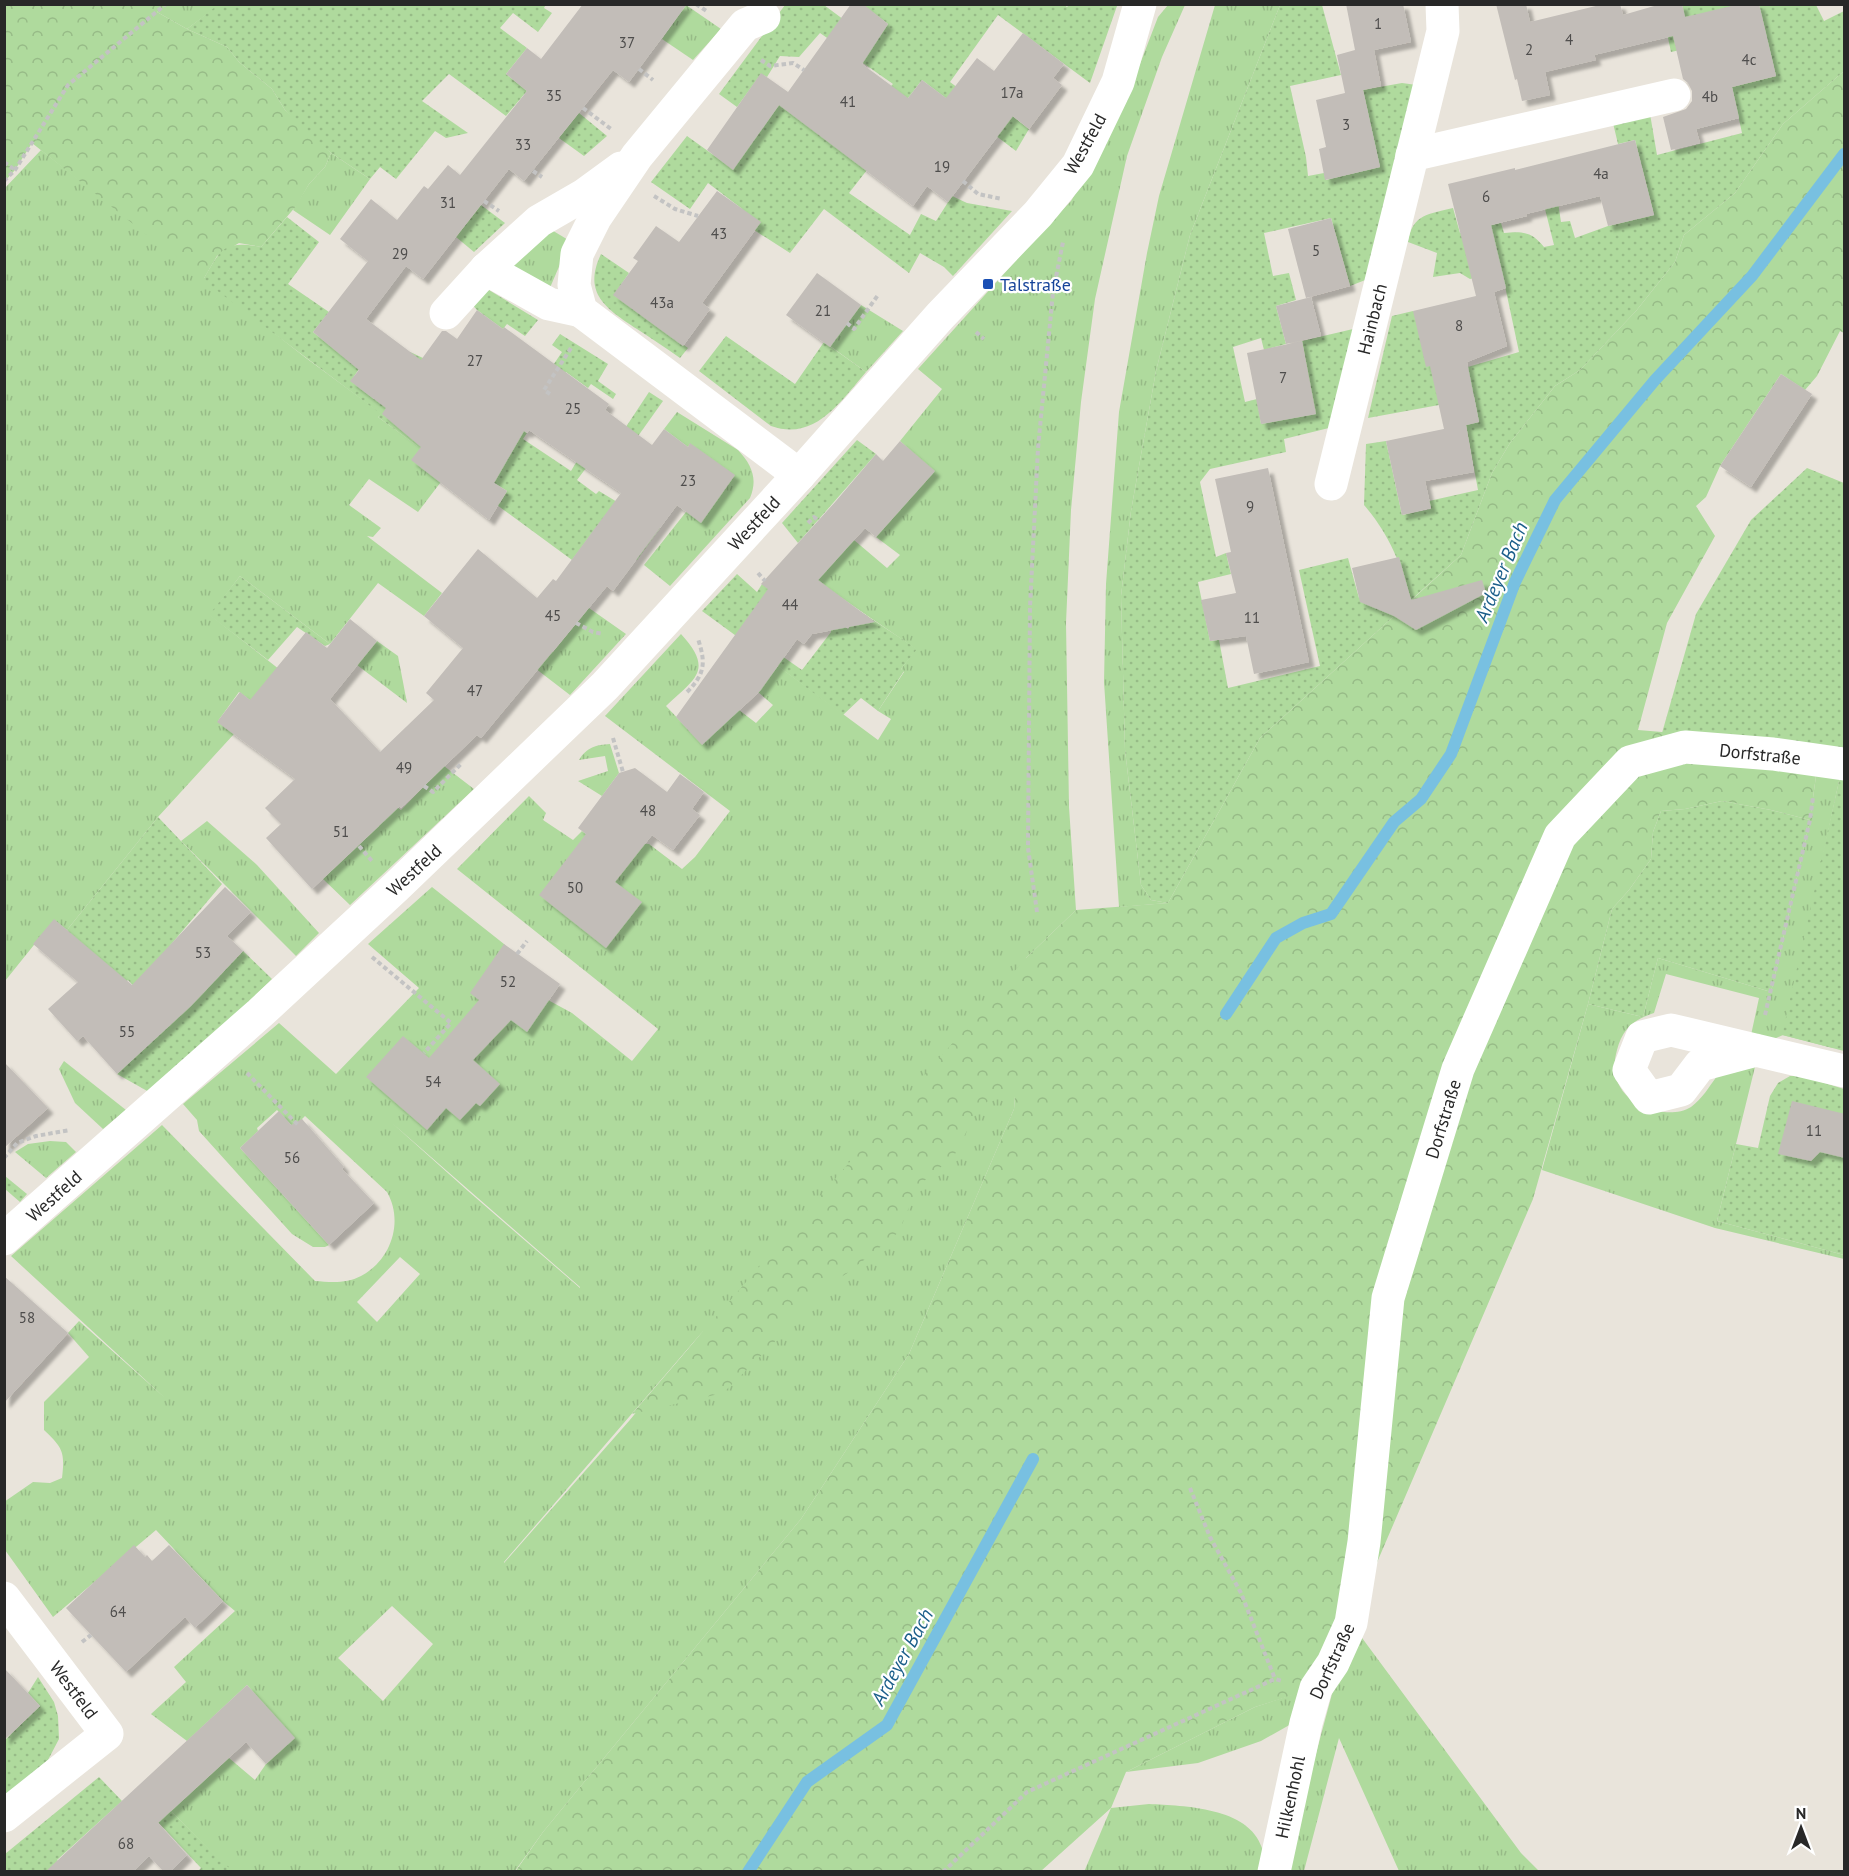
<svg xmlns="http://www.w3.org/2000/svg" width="1849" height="1876" font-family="'PT Sans',sans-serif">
	<defs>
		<pattern id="grass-tufts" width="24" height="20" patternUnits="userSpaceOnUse" patternTransform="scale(1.5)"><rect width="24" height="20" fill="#afda9d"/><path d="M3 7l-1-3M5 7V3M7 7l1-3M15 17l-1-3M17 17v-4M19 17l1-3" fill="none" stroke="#97bb87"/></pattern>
		<pattern id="forest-crowns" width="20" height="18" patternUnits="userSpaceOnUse" patternTransform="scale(1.5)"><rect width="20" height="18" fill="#afda9d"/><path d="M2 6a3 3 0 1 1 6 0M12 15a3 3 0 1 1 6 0" fill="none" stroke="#97bb87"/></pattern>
		<pattern id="park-dots" width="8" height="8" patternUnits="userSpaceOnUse" patternTransform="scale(1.5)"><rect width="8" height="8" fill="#afda9d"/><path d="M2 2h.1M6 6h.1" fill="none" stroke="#97bb87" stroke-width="1.8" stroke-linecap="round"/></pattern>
		<filter id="shadow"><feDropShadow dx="5.5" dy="5.5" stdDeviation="1.5" flood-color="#0004"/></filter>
	</defs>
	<rect width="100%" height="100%" fill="#e9e4db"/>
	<g fill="url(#grass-tufts)" fill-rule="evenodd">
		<path d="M166,5H219L187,29L157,12Z"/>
		<path d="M686,5L721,29L693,60L662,39Z"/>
		<path d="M1168,5H1185L1162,57L1127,156L1095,299L1081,402L1071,510L1066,623L1069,807L1076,910L1026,958L1014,1109L909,1354L801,1519L543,1832L515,1871L232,1872L171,1811L229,1758L255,1780L266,1764L294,1738L247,1685L187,1741L151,1714L186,1682L174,1667L235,1611L223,1601L156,1530L53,1617L5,1550L4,1502L33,1482L50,1483L62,1478C65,1452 63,1448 44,1430V1402L89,1357L68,1333L79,1321L165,1398L11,1256L162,1125L315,1281C330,1282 346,1284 361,1276C391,1260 404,1222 387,1192L305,1116L302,1119L303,1122L295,1129L277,1110L257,1128L258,1131L240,1148L329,1245L325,1247H313L292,1234L199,1131L197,1120L183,1104L279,1023L336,1074L419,988L368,944L432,887L504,944L548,1000L572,1013L632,1061L658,1029L457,869L529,796L546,813L543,820L573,840L582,831L595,841L649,844L682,869L695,857L730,811L605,716L681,634C715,671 694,679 666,706L702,744L739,710L756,723L773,705L758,692L778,666L878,740L891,719L878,711L904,672L901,669L916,649L817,581L854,540L887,568L900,555L876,537L934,472L900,441L942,389L918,369L1047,226L1071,201L1104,145L1125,103L1158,17ZM392,1123L580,1287V1288L468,1191ZM400,1257L420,1274L377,1322L357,1302ZM704,1330L629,1421L504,1563V1562ZM392,1606L433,1644L383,1701L338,1658Z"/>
		<path d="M1215,5H1280L1190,235L1156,371L1131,511L1121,596L1125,750L1141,885L1151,900L1168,903L1119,907L1104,682L1106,584L1119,412L1147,253L1159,196Z"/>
		<path d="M41,150L306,358L382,414L378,417L450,470L418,512L369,479L349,505L381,528L373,537L367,536L442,593L424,616L378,583L330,644L240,576L210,615L321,702L281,723L239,692L218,721L234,734L158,817L67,930L54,920L5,981L4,189Z"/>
		<path d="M331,153L370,179L330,235L293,210L309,184L325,167Z"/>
		<path d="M550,229L570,241L549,290L510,267Z"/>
		<path d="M861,305L903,331L866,372L830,346Z"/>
		<path d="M677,412L738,450C752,465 758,479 750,498L670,586L644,565L686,512L690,444L688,447L664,429Z"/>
		<path d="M589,608L626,634L570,695L527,662L541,644L553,652Z"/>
		<path d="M377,641L398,656L407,703L357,665Z"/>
		<path d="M610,744L619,773L602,796L578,781L608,771L605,756L579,760C587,747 596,745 610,744Z"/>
		<path d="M1818,761L1844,773L1839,781L1811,911L1833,1048L1783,1035L1774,1039L1751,1035L1759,998L1666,974L1654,1013C1645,1016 1633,1021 1627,1029C1622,1035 1619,1042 1617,1050C1607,1085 1630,1108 1664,1112C1672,1113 1683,1112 1691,1107C1702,1099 1709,1087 1717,1076L1755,1067L1717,1221L1844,1255V1259L1715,1228L1542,1170L1588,1004L1643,1017L1658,958L1771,992L1810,820Z"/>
		<path d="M334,762L401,810L444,766L474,789L350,905L323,879L379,826L348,793Z"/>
		<path d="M207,821L257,865L319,933L296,956L181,841Z"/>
		<path d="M64,1061L126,1110L103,1129L75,1103L59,1069Z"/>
		<path d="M50,1141L66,1142L76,1152L46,1178L15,1152L28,1144Z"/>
		<path d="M1351,1623L1521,1853L1539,1871H1399L1339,1738L1304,1871L1290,1872L1314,1761Z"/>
		<path d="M1298,1693L1293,1723L1261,1741L1198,1763L1126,1772L1255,1707Z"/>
		<path d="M1149,1804C1184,1806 1249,1807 1262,1848C1264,1855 1263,1864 1263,1872H1084L1111,1808Z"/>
	</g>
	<g fill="url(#forest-crowns)">
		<path d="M5,5H166L157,12L187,29L227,47L239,62L272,89L285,110L331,153L325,167L309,184L297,205L261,247L239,243L217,256L203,280L32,143L15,170L5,181Z"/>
		<path d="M1844,71V333L1840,331L1817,376L1805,390L1781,374L1720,466L1706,497L1696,506L1715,536L1667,623L1638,730L1674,733L1818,761L1810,820L1771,810L1722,801L1685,809L1661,811L1653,832L1651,859L1629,890L1612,909L1588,1004L1533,1199L1351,1623L1316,1688L1255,1707L1126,1772L1111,1808L1041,1871L515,1872L543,1832L801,1519L909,1354L1014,1109L1015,1097L1003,1095L992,1097L976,1113L954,1156L917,1187L899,1232L849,1272L811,1296L790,1313L774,1343L723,1393L632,1414L1026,958L1076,910L1168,903L1260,738L1461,555L1492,473L1510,443L1555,386L1580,370L1636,311L1675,262L1684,235L1735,193L1783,124Z"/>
	</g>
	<g fill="url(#park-dots)">
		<path d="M219,4H546L544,8L552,13L538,32L513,13L500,28L527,48L506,74L527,91L506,116L449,74L422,101L468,133L446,138L435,131L396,179L380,167L370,179L331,153L302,129L285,110L272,89L239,62L227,47L187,29Z"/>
		<path d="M1063,4L1067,7L1069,5L1111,4L1117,6L1090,83L998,15L950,82L1005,123L1011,115L1029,129L1016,151L922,80L858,163L867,170L849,193L910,235L921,214L936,221L952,196L967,203L1012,211L953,276L944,267L920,253L909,273L824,209L790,253L754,230L741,208L708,183L690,209L651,182L687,136L733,169L779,105L890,87L893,84L820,33L799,57L780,56L767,77L761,74L737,107L719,94L785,5H824L875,43L888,24L863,5Z"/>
		<path d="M1280,5H1322L1341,75L1290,86L1306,157L1308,176L1324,173L1326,180L1380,167L1363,90L1402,83L1424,86L1373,277L1350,286L1331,218L1264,233L1273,276L1289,273L1296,300L1276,306L1286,344L1264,350L1261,338L1233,347L1245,402L1257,399L1261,424L1315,414L1302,341L1353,329L1333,427L1284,439L1286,452L1210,469L1200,482L1216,557L1226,553L1231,574L1198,582L1210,641L1219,640L1228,688L1320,666L1299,570L1348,558L1359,598L1375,593L1394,616L1260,738L1168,903L1151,900L1141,885L1125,750L1121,596L1131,511L1156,371L1190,235Z"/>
		<path d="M1682,5H1740L1722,41L1671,52L1665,24L1685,18Z"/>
		<path d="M1759,5H1816L1824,21L1844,11V71L1783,124L1735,193L1684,235L1675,262L1636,311L1580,370L1555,386L1510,443L1492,473L1461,555L1411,600C1401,564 1389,534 1364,505L1366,444L1386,441L1402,515L1431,509L1429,501L1478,490L1466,425L1479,422L1474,396L1439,405L1368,418L1392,316L1413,311L1456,359L1461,369L1519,352L1502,272L1470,279L1460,273L1433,277L1437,253L1408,242C1412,214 1429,214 1453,208L1460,233L1501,223L1504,233C1523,231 1532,232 1544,247L1554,245L1544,205L1558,202L1561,222L1570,221L1575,238L1608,226L1654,215L1635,140L1618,144L1612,119L1649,108L1657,155L1742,133L1732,87L1776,76Z"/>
		<path d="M579,113L607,136L584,156L559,138Z"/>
		<path d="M481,205L505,223L474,252L456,237Z"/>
		<path d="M287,217L319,242L288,284L329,312L313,332L359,369L351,381L374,399L410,352L423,358L527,433L523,439L571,471L577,461L586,468L577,480L596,494L599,491L660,528L637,560L595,529L572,560L471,486L500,503L507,491L494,483L436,460L378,417L381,414L203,280C221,249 223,240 261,247Z"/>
		<path d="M601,254L629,273L614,295L688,348L680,358C666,348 651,338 637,329C607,309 582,294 601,254Z"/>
		<path d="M489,290L538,320L525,336L507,324L503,329L477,310L468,300Z"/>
		<path d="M560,334L608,364L598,381L616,394L613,399L591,384L588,388L566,372L543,403L533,395L562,352L552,345Z"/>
		<path d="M726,336L795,384L824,342L866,372C841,401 815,442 771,426L699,371Z"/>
		<path d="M649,392L663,401L626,453L614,445Z"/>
		<path d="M857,440L876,454L798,543L782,523Z"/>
		<path d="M1807,468L1844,483V752L1662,733L1696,614L1751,520Z"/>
		<path d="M737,574L757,592L762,584L772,591L739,638L702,611Z"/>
		<path d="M240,576L330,644L325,646L297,627L268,660L209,615Z"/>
		<path d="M861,612L917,649L901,669L904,671L878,711L861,698L843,715L763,655L769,647L802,670L831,632L829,616L833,617L848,629Z"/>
		<path d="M1844,773V1051L1782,1035L1839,781Z"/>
		<path d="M1722,801L1771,810L1810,820L1771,992L1658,958L1643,1017L1588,1004L1612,909L1629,890L1651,859L1653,832L1661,811L1685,809Z"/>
		<path d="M158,817L222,884L163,954L203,993L243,951L272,979L216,1034L149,1092L117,1074L170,1025L128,980L107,999L67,930Z"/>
		<path d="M1790,1076H1802L1844,1089V1255L1717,1221L1736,1144L1758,1148L1770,1096L1778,1083Z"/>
		<path d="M5,1176L27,1194L20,1202L5,1189Z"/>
		<path d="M38,1677L54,1702L58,1716L59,1739L48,1760L5,1796V1740L40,1706L28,1693Z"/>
		<path d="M99,1777L122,1801L57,1860L67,1871L5,1872V1854Z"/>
		<path d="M168,1808L232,1871H198L201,1868L156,1820Z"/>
	</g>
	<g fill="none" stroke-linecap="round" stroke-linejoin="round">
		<g stroke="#78c0e1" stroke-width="12">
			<path d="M1226,1014L1276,938L1303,923L1331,914L1394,822L1421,799L1451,754L1515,582L1555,500L1655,380L1752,276L1844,154"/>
			<path d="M748,1872L807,1782L887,1725L1033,1459"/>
		</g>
	</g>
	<g fill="#c2bdb8" filter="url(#shadow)">
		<path d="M583,4H687L629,82L613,70L524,181L509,169L423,279L406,266L366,319L421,360L442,331H446L457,339L477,310L503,329L504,327L609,404L605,410L652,445L664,429L688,447L690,443L735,475L701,523L677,505L613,591L607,586L481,738L477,735L401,808L400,806L312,889L266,838L281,824L265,808L295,779L217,722L240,692L250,700L306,632L327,648L350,619L377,641L330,699L380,752L434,700L426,693L463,648L424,616L478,549L537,598L553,579L556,581L621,493L529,430L527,433L524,431L494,483L507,491L489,520L411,460L421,447L382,414L386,408L350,381L359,370L313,332L368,261L340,239L371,199L397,220L424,186L428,189L448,165L460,175L527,91L506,74L527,48L541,59Z"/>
		<path d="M851,4H863L888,24L862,64L908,98L922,80L946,98L977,58L994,71L1023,33L1064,64L1053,78L1062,85L1029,129L1013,116L948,202L927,186L913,206L779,105L733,170L707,150L761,73L788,92Z"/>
		<path d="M1346,4H1403L1411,42L1374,50L1381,86L1363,90L1380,167L1325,180L1319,149L1326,147L1316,100L1345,93L1337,55L1355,50Z"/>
		<path d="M1496,4H1526L1530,22L1604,4H1620L1623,15L1661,4H1682L1685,17L1740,4H1759L1776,76L1732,87L1739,118L1696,129L1700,143L1671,150L1663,117L1686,109L1692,101V91L1688,83L1683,79L1673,36L1594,55L1596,60L1545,72L1550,95L1522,101L1517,79L1515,80Z"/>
		<path d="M1635,140L1654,215L1608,226L1600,196L1526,214L1527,216L1491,225L1506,288L1494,292L1507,346L1467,362L1479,422L1466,425L1474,472L1425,481L1431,508L1402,515L1386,441L1463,425L1444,429L1430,366L1426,367L1413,311L1476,296L1448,184L1515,168V170Z"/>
		<path d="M717,191L761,222L702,303L710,309L683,346L613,295L638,261L633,258L656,226L679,242Z"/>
		<path d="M1331,218L1350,286L1306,298L1288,229Z"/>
		<path d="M817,273L861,305L830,347L786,315Z"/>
		<path d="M1311,297L1321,336L1286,344L1276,306Z"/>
		<path d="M1302,341L1316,414L1261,424L1247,353Z"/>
		<path d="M1781,374L1812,394L1751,487L1720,466Z"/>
		<path d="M900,441L935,471L876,537L865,528L818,580L875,622L812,634L804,644L797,639L760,691L702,745L676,717L768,589L761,584L836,501L876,454L883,461Z"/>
		<path d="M1268,468L1309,662L1254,674L1246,636L1210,641L1201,600L1236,593L1226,553L1231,552L1215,479Z"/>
		<path d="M1399,557L1411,600L1482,580L1486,593L1416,630L1394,616L1360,602L1352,568Z"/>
		<path d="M635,768L667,792L680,774L704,792L692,809L700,815L673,850L652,835L615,882L642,902L606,948L539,895L586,834L578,828L619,773Z"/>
		<path d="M225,887L251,912L227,936L243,951L191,1006L117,1074L83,1036L77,1041L48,1009L78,982L33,944L54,919L132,985Z"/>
		<path d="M504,944L560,984L527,1032L511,1020L473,1060L500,1084L480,1106L476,1103L460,1120L446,1108L427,1130L366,1077L403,1036L429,1058L479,1000L470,993Z"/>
		<path d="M4,1062L48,1108L4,1148Z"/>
		<path d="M1792,1101L1845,1114V1158L1820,1152L1811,1161L1778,1154Z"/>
		<path d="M279,1111L291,1125L302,1119L344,1167L342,1169L374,1203L329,1245L240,1148Z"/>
		<path d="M4,1276L68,1333L4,1403Z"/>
		<path d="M134,1545L145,1557L147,1555L152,1561L169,1545L223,1601L195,1628L185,1617L126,1672L66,1608Z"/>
		<path d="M4,1668L40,1706L4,1740Z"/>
		<path d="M247,1685L295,1738L266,1764L246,1742L158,1823L187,1855L170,1872H164L149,1856L133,1872H45Z"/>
	</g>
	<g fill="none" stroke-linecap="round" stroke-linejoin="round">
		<g stroke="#c3c3c3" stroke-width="4" stroke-dasharray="4.5 3" stroke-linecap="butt">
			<path d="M696,4L708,12"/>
			<path d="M761,60L770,66L793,63L804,70"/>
			<path d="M639,69L653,80"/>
			<path d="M583,108L611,129"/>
			<path d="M4,162L15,170"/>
			<path d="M533,171L542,177"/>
			<path d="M4,181L15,170L68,85L166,4"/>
			<path d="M963,181L978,194L1002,199"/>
			<path d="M654,196L675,209L698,216"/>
			<path d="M484,201L499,211"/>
			<path d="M847,323L854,329L878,295"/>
			<path d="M976,332L984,339"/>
			<path d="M550,394L544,390L571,348"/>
			<path d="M808,523L814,517L819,521"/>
			<path d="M758,573L765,581"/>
			<path d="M576,623L593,632L603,634"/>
			<path d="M687,692C705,674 706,663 698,639"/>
			<path d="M613,738L623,772"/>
			<path d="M424,786L433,792L461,764"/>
			<path d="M359,846L372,861"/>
			<path d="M1037,912L1028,848L1030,607L1038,448L1053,292L1063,242"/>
			<path d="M517,954L527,941"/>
			<path d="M372,957L451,1023L424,1053"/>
			<path d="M1765,1015L1810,820L1813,797"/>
			<path d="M247,1073L299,1126"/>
			<path d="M4,1158L17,1143L36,1136L70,1130"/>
			<path d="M1190,1488L1210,1537L1241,1593L1275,1679"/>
			<path d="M82,1642L91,1635"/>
			<path d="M943,1872L1027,1792L1275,1679L1282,1681"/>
		</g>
		<g stroke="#fff" stroke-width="33">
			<path d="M764,17L745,25L637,156L595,218L577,254L574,285L581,311L799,475"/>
			<path d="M1412,155L1674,95"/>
			<path d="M486,269L549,304L581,311"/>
			<path d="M446,313L486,269L539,221L584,195L621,168"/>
			<path d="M1331,484L1443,31L1442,4"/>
			<path d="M1756,1050L1700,1065L1681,1090L1649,1098L1629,1070L1642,1037L1671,1030L1844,1071"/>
			<path d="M4,1239L260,1013L396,887L605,686L799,475L940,316L1038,214L1078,165L1118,82L1140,4"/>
			<path d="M4,1598L107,1734L4,1816"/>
			<path d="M1274,1872L1306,1723L1316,1688L1333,1663L1351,1623L1364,1542L1388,1298L1458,1069L1560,836L1630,762L1685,747L1773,754L1844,764"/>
		</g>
	</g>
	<rect fill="#1a4fb4" stroke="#fff" stroke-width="2" x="982" y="278" width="12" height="12" rx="3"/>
	<g text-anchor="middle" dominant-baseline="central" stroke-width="4.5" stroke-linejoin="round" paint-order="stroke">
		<g font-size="15" fill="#4e4d4c">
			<text x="1378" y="23">1</text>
			<text x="1569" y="39">4</text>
			<text x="627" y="42">37</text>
			<text x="1529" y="49">2</text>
			<text x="1749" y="59">4c</text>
			<text x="1012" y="92">17a</text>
			<text x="554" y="95">35</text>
			<text x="1710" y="96">4b</text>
			<text x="848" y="101">41</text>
			<text x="1346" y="124">3</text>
			<text x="523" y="144">33</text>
			<text x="942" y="166">19</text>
			<text x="1601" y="173">4a</text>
			<text x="1486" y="196">6</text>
			<text x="448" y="202">31</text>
			<text x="719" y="233">43</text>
			<text x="1316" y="250">5</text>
			<text x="400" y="253">29</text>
			<text x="662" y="302">43a</text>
			<text x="823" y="310">21</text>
			<text x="1459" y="325">8</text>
			<text x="475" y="360">27</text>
			<text x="1283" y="377">7</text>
			<text x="573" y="408">25</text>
			<text x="688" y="480">23</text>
			<text x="1250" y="506">9</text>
			<text x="790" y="604">44</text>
			<text x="553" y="615">45</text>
			<text x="1252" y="617">11</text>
			<text x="475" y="690">47</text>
			<text x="404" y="767">49</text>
			<text x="648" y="810">48</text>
			<text x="341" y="831">51</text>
			<text x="575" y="887">50</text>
			<text x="203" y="952">53</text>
			<text x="508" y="981">52</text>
			<text x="127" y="1031">55</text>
			<text x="433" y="1081">54</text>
			<text x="1814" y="1130">11</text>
			<text x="292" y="1157">56</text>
			<text x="27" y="1317">58</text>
			<text x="118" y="1611">64</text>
			<text x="126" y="1843">68</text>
		</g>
		<g font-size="18" fill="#282828" stroke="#fff">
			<text transform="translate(1085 144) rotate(-61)">Westfeld</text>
			<text transform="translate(1372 319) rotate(-76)">Hainbach</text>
			<text transform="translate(754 523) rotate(-47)">Westfeld</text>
			<text transform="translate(1760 754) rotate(6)">Dorfstraße</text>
			<text transform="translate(414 870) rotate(-43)">Westfeld</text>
			<text transform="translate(1443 1119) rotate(-73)">Dorfstraße</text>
			<text transform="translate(54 1196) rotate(-42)">Westfeld</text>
			<text transform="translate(1332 1661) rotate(-65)">Dorfstraße</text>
			<text transform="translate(74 1690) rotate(53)">Westfeld</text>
			<text transform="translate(1290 1797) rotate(-78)">Hilkenhohl</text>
		</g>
		<g font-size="18" fill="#164399" stroke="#fff" text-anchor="start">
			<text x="1000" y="284">Talstraße</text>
		</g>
		<g font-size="20" font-style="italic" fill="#1b5e8a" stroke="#fff">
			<text transform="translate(1501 572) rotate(-67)">Ardeyer Bach</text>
			<text transform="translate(902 1657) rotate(-61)">Ardeyer Bach</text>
		</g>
	</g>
	<rect width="1849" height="1876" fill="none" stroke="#282828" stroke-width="12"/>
	<g transform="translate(1801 1828)" stroke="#ffffff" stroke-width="4.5" paint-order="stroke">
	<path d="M0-4.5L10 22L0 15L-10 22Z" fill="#282828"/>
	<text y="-9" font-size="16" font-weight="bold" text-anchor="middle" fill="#282828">N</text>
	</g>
</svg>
